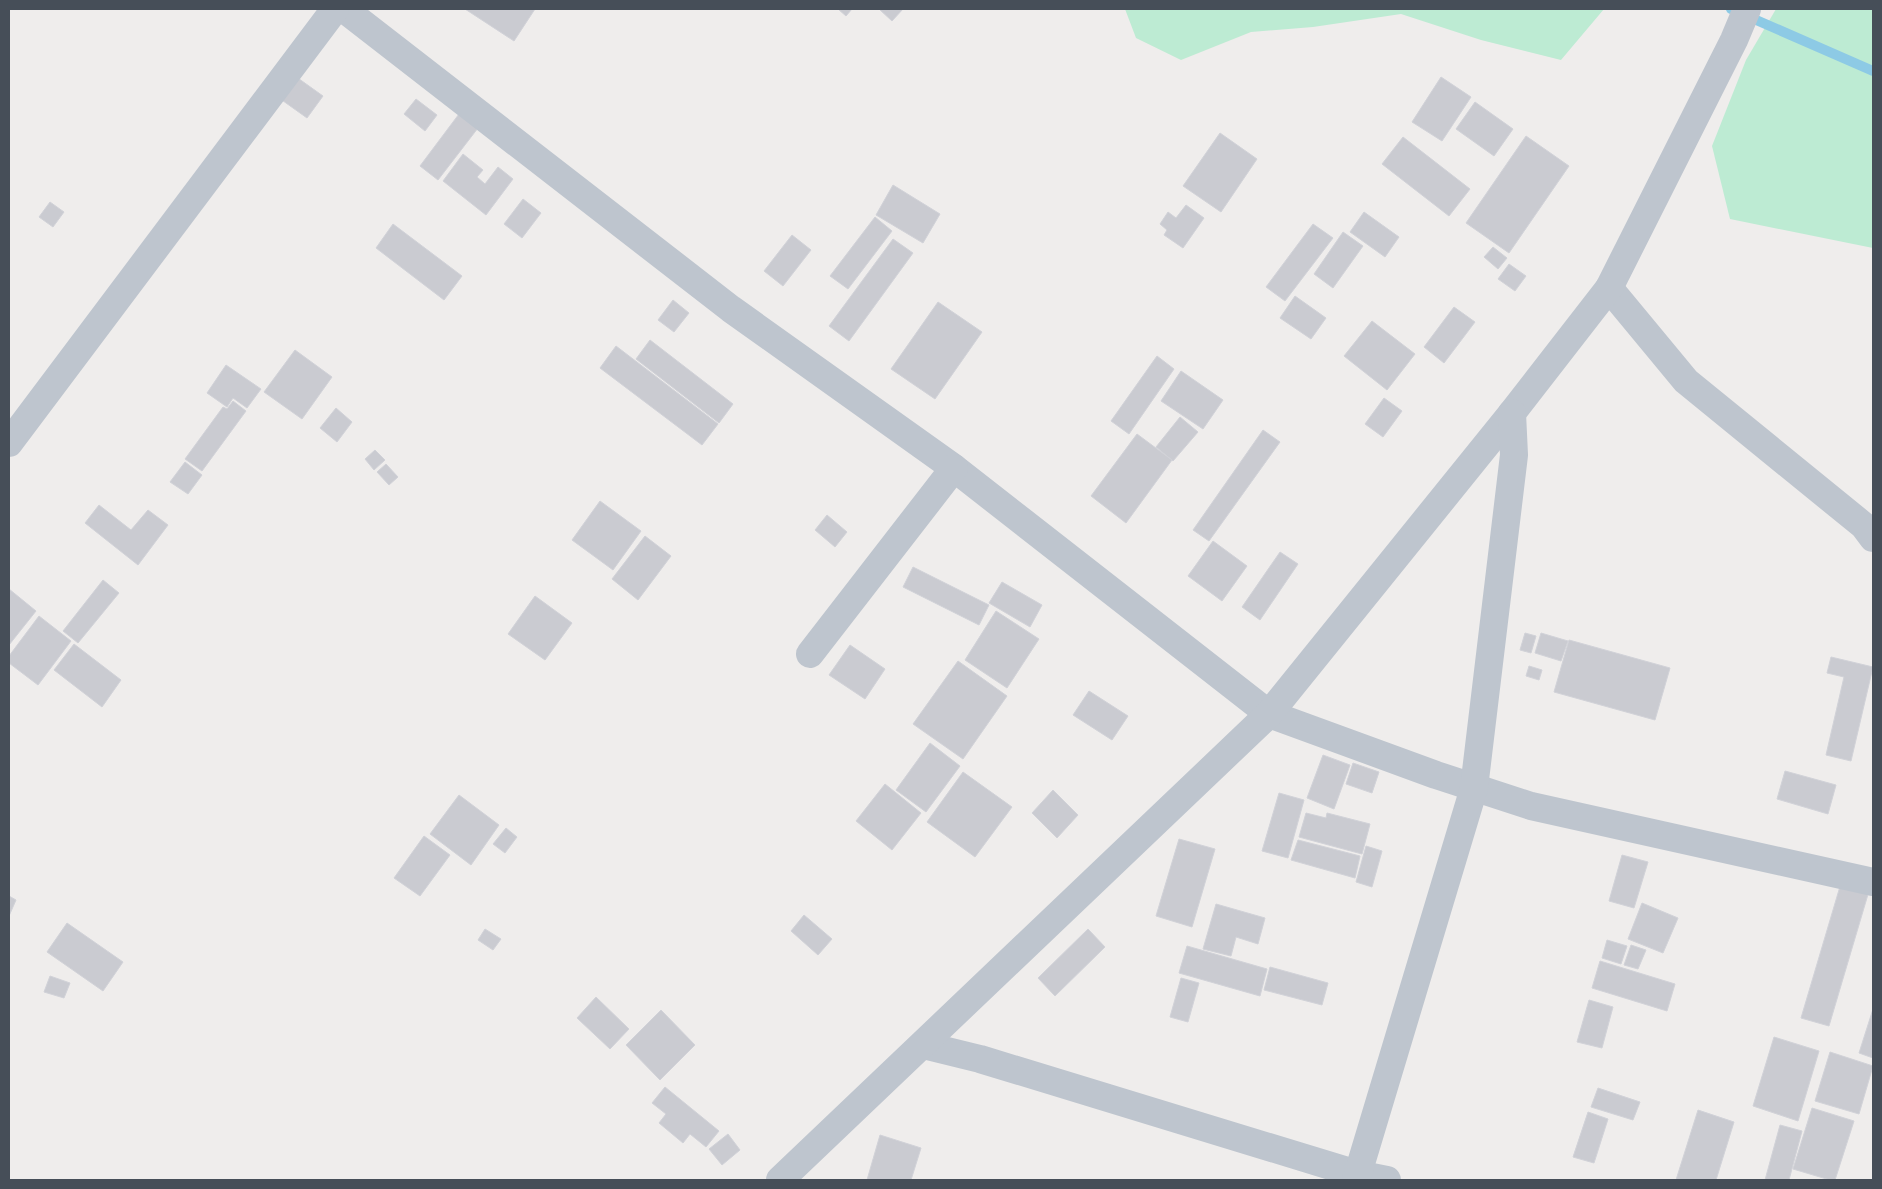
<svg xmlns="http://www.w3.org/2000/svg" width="1882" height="1189" font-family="'PT Sans',sans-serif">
	<rect width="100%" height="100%" fill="#efedec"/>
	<g fill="#bdebd3">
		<path d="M1125,9H1604L1561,60L1481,40L1401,14L1313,27L1251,32L1181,60L1136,38Z"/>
		<path d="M1776,9H1873V248L1730,219L1712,146L1746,60Z"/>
	</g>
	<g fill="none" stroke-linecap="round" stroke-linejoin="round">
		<path stroke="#8dcae5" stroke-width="10" d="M1731,9L1873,71"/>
	</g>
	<g fill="#cacbd1" stroke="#d1d2d8">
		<path d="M465,9H535L514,41Z"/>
		<path d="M838,9H852L846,16Z"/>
		<path d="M879,9H903L892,21Z"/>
		<path d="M295,76L323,96L307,118L279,98Z"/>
		<path d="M1441,77L1471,97L1442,141L1412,122Z"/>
		<path d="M416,99L437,115L425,131L404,114Z"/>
		<path d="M1475,102L1513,129L1494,156L1456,129Z"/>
		<path d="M459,114L478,128L438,180L420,166Z"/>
		<path d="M1220,133L1257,159L1221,212L1183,186Z"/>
		<path d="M1526,136L1569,166L1509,253L1466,223Z"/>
		<path d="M1403,137L1470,189L1449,216L1382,164Z"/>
		<path d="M463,154L483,170L477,177L485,184L498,167L513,179L486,215L443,181Z"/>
		<path d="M893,185L940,214L923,243L876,215Z"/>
		<path d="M523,199L541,213L522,238L504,224Z"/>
		<path d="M50,202L64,212L53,227L39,217Z"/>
		<path d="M1186,205L1204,218L1183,248L1164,235L1167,230L1160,224L1168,212L1176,218Z"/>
		<path d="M1364,212L1399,237L1385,257L1350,232Z"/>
		<path d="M875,217L892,231L848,289L830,276Z"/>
		<path d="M393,224L462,276L444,300L376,248Z"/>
		<path d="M1313,224L1333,238L1285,301L1266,287Z"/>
		<path d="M1343,232L1363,246L1333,288L1314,274Z"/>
		<path d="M792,235L811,250L783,286L764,271Z"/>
		<path d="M893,239L913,253L849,341L829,326Z"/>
		<path d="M1493,247L1507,258L1498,269L1484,257Z"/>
		<path d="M1509,264L1526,276L1515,291L1498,279Z"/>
		<path d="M1295,296L1326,318L1311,339L1280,318Z"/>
		<path d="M673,300L689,313L674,332L658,320Z"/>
		<path d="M938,302L982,332L935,399L891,369Z"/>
		<path d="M1454,307L1475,322L1444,363L1424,347Z"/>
		<path d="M1372,321L1415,354L1387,390L1344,356Z"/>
		<path d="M650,340L733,404L719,423L636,359Z"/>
		<path d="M616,346L718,424L702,445L600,368Z"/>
		<path d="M295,350L332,377L302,419L264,392Z"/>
		<path d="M1157,356L1174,369L1129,434L1111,421Z"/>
		<path d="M226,365L261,389L247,408L233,398L227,407L207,393Z"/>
		<path d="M1181,371L1223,400L1203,429L1161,401Z"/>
		<path d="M1384,398L1402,411L1383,437L1365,424Z"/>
		<path d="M233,401L246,411L202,471L185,459L223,407L227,409Z"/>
		<path d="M336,408L352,422L337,442L320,428Z"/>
		<path d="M1180,417L1198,432L1173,461L1156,447Z"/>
		<path d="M1263,430L1280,442L1209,541L1193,530Z"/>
		<path d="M1137,434L1172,460L1126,523L1091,496Z"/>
		<path d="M375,450L385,460L374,470L365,459Z"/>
		<path d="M185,462L202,475L188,494L170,482Z"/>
		<path d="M386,464L398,477L389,485L377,472Z"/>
		<path d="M600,501L641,531L613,570L572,540Z"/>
		<path d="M99,505L131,530L148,510L168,525L138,565L85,523Z"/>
		<path d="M827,515L847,532L835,547L815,530Z"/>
		<path d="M645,536L671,556L638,600L612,579Z"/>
		<path d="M1213,541L1247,566L1222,601L1188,576Z"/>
		<path d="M1280,552L1298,564L1260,620L1242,607Z"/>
		<path d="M913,567L989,605L979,625L903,587Z"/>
		<path d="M103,580L119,593L78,643L63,631Z"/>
		<path d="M1002,582L1042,605L1030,627L989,603Z"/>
		<path d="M9,589L36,611L9,645Z"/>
		<path d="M535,596L572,623L545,660L508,634Z"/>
		<path d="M996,611L1039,639L1007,688L965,660Z"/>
		<path d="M39,616L71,641L38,685L9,663V656Z"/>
		<path d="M1525,633L1536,636L1531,653L1520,650Z"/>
		<path d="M1541,633L1568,641L1561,661L1535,653Z"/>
		<path d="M1569,640L1670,668L1655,720L1554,692Z"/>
		<path d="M74,644L121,680L102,707L54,670Z"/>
		<path d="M850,645L885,669L865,699L829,675Z"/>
		<path d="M1831,657L1873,667L1851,761L1826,755L1844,677L1827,673Z"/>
		<path d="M958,661L1007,696L963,759L913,724Z"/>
		<path d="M1529,666L1542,670L1539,680L1526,676Z"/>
		<path d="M1089,691L1128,716L1112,740L1073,715Z"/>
		<path d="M930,743L960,766L926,812L896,790Z"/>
		<path d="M1323,755L1350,765L1334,809L1307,798Z"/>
		<path d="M1353,763L1379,772L1372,793L1346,784Z"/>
		<path d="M1785,771L1836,785L1828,814L1777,799Z"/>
		<path d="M963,772L1012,807L975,857L927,822Z"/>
		<path d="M885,784L921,813L892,850L856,821Z"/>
		<path d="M1053,790L1078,815L1057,838L1032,813Z"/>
		<path d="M1279,793L1304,800L1288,858L1262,851Z"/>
		<path d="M459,795L499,825L471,865L430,834Z"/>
		<path d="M1306,813L1326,818L1327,813L1370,824L1362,854L1299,837Z"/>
		<path d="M506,828L517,837L505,853L493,844Z"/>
		<path d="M424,836L450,855L420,896L394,878Z"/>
		<path d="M1179,839L1215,849L1192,927L1156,916Z"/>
		<path d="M1298,840L1360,856L1355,878L1291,860Z"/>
		<path d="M1366,846L1382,851L1372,887L1356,882Z"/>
		<path d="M1622,855L1648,862L1634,908L1609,901Z"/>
		<path d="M1841,883L1869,891L1829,1026L1801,1018Z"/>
		<path d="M9,896L16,900L9,916Z"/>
		<path d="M1642,903L1678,918L1663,953L1628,939Z"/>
		<path d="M1216,904L1265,918L1258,944L1236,937L1231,956L1203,949Z"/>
		<path d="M804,915L832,939L818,955L791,931Z"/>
		<path d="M67,923L123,962L103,991L47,952Z"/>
		<path d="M485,929L501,939L493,950L478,940Z"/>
		<path d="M1088,929L1105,947L1055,996L1038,978Z"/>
		<path d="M1607,940L1627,946L1621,964L1602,958Z"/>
		<path d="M1631,945L1646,950L1638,969L1624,965Z"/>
		<path d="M1187,946L1267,969L1260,996L1179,973Z"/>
		<path d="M1600,961L1675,984L1667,1011L1592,988Z"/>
		<path d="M1270,967L1328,983L1322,1005L1264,990Z"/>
		<path d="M50,976L70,983L64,998L44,992Z"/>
		<path d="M1181,978L1199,983L1188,1022L1170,1017Z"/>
		<path d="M596,997L629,1029L610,1049L577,1018Z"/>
		<path d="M1589,1000L1613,1007L1602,1048L1577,1042Z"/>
		<path d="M1873,1009V1058L1859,1053Z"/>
		<path d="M661,1010L695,1045L660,1080L626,1045Z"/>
		<path d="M1774,1037L1819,1051L1798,1121L1753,1106Z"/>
		<path d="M1830,1052L1873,1066L1859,1114L1815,1101Z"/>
		<path d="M665,1087L719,1131L706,1147L690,1134L683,1143L659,1123L666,1114L652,1103Z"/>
		<path d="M1598,1088L1640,1102L1633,1120L1591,1107Z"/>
		<path d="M1812,1108L1854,1121L1835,1180H1830L1793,1169Z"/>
		<path d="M1698,1110L1734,1122L1716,1180H1676Z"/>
		<path d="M1588,1112L1608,1119L1594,1163L1573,1157Z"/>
		<path d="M1780,1125L1802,1131L1789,1180H1765Z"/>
		<path d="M728,1134L740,1150L722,1165L709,1149Z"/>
		<path d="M880,1135L921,1148L911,1180H867Z"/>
	</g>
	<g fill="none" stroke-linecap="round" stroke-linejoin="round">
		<g stroke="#bec5ce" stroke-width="28">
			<path d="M344,9L731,309L954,468L1269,714L1436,775L1531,806L1873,882"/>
			<path d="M1609,288L1686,381L1864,526L1873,538"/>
			<path d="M9,443L335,9"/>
			<path d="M810,654L954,468"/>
			<path d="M923,1045L980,1059L1357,1174L1387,1180"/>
			<path d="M780,1180L1269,714L1512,413L1609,288L1734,40L1747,9"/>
			<path d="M1356,1180L1474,788L1514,455L1512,413"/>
		</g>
	</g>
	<rect width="1882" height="1189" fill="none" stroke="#464e58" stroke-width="20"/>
</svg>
